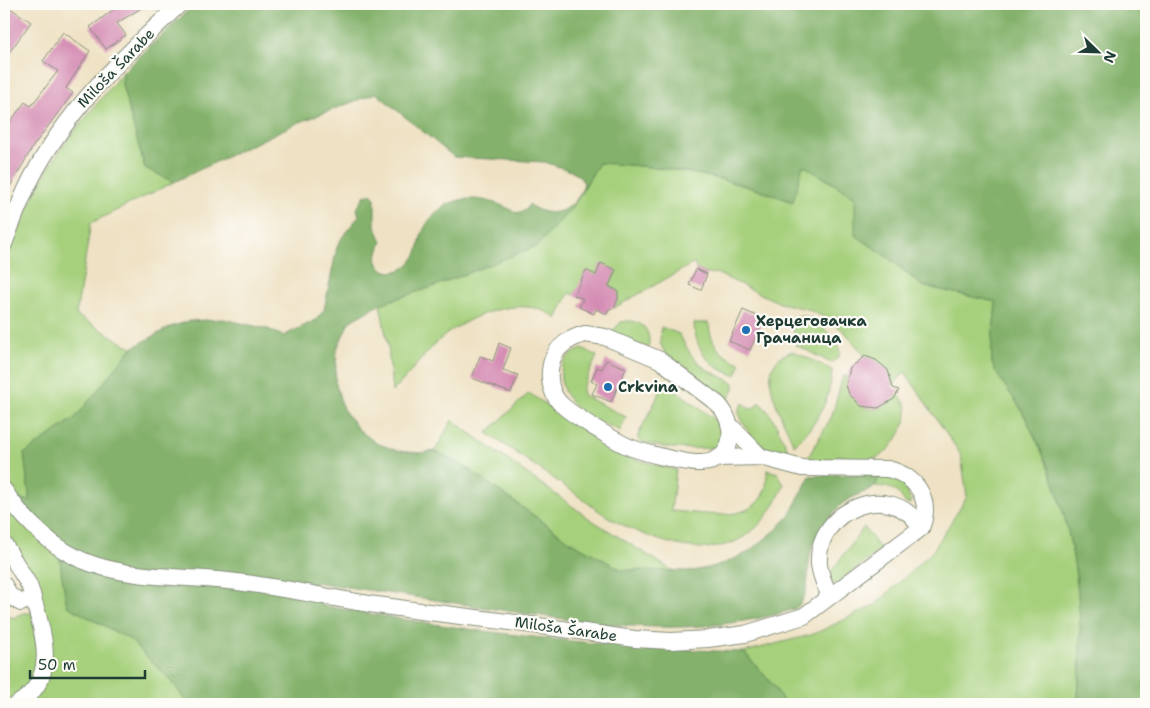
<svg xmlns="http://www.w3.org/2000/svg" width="1150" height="708" font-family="'Shantell Sans',sans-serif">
	<rect width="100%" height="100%" fill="#fdfcf7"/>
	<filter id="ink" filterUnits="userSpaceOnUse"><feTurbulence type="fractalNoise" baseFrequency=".02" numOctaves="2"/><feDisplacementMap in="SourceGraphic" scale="10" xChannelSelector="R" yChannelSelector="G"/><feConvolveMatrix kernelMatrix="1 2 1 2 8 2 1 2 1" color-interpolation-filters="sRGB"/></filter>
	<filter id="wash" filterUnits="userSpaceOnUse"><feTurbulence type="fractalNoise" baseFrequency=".0096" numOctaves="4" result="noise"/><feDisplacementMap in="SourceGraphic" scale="20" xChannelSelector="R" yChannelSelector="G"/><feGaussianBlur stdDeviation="1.12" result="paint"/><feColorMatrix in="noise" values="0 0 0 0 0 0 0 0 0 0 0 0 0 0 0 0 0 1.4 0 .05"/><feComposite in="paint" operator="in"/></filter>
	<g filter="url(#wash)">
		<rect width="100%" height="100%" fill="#efe2c4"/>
		<g fill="#a6d07c" stroke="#628658">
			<path d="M123,72L122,85L145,168L174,182L91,223L76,315L132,348L76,417L24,454L30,501L16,498L4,474V273L11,248L36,191L51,164L68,139Z"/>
			<path d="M599,163C673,167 723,176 792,202L803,165L855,197L890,259L922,286L996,302C995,319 990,346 992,362C994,373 1016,400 1022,411C1030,426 1038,443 1045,459C1077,536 1086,621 1077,704H785L773,685L744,652L814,634L875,605L932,552L967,497L961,455L905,372L893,385C892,373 886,367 876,363V360L865,356L844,331L826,318L807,309L780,303L716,273L707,274L696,269L694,263L614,308L618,299V291L609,286L616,271L601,264L596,275L574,295L569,293L557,319C525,291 466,316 438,341C422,357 408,376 392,392L388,345L380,304L435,286L572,208Z"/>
			<path d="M797,316H805L813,319L837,341L840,352L838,358L831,363L796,345L793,329Z"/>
			<path d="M628,321C644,321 652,333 648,348L611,333L621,322Z"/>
			<path d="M694,323H709C710,343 721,357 741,363L736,375C710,369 695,350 694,323Z"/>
			<path d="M661,327L679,334L691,355L706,369L734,383V390L726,403L665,353L660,343Z"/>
			<path d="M582,349L597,356L582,389L583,395L626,417L620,431C607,424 590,419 579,410C558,393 550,359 582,349Z"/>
			<path d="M793,351L832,370C830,401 817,425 794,445C783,417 748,364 793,351Z"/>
			<path d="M843,376H847C845,407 879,422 897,394C902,398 907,404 907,410C908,424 892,450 880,456C871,461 858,461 849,461L842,455L837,456L833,461L807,459L832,416Z"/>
			<path d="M665,382L726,428L721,447C693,449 664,451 638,440V435Z"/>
			<path d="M529,393L619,455L676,470L671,511C699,512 752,526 765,490C767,485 767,476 767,470L778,473L784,485C750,566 687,557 619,523C601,514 583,499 566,487C540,469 513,451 487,433Z"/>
			<path d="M759,402C773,413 780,434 788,449C760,457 747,432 738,411L743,403L750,409L754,408Z"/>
			<path d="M452,420L590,519L673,571L622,570L571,542L464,466L435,451Z"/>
			<path d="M881,473H886L906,486L911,504L905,503C898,489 890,487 875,486Z"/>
			<path d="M6,505L59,552L67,606L129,639L170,679L188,704H21L50,661L4,533V507Z"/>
			<path d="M864,527L881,550L835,584L832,583L830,573Z"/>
			<path d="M4,607L8,615L13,618L23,613H32L40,671L13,704H4Z"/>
		</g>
		<path fill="#84b26c" stroke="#527850" d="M195,4H1146V704H1077C1086,621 1077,536 1045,459C1038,443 1030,426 1022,411C1016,400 994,373 992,363C990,346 995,319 996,302L923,286L890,259L855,235V197L803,165L793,202C724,176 673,167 599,163L572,208L537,246L435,286L380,304L349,322L337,349L335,381L343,409L358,429L376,443L398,451L419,453L435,451L464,466L571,542L622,570L693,571L720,565L747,553L776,530L789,516L810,476L881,473C879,477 878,484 874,487C865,493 853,496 843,503C832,513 822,527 815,540C803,563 815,592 795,609C693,640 605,625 502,610C439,601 377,591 314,582L320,605C460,631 601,648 744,652L773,685L785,704H188L170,679L129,639L67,606L61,571L59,541L16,498L30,501L24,454L76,417L132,348L170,327L190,321L223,319L268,329L283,336L316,320L324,310L337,247L343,236L359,216L357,209L364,196L371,194L375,198V226L382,241L376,259C383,280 405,272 414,258C420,251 419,238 424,229C444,190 485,194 517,213L526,210L529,204C550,222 578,210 584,183L579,176L571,171L545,162L454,157L376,93L295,124L174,182L145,168L122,85L123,72Z"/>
		<g id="blocks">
			<g fill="#d48ab2">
				<path d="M4,4L31,22L4,60Z"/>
				<path d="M121,4H148L117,23L126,35L106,49L90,27Z"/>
				<path d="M63,32L90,51L66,88L73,93L34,145L4,197V130L25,102L31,106L58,71L43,61Z"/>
				<path d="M601,263L616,270L609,286L618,291V299L614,308L609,309L607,314L596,309L594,314L579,307L583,299L574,295L586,270L596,275Z"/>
				<path d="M696,269L707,274L701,290L689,285Z"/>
				<path d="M743,310L764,319L750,350L729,341Z"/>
				<path d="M499,343L511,348L503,370L518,375L511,393L472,378L480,356L493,361Z"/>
				<path d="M865,356L876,360L888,370L893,388L899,390L894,399L878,408L861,406L849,394L846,385L850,368Z"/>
				<path d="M606,360L626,368L611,402L592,394L597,384L591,381L597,367L602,369Z"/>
			</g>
		</g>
	</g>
	<g filter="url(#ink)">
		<use href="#blocks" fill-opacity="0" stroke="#87907c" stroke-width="1"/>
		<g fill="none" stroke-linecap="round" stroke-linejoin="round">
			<defs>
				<g id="minor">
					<path d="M4,244C12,223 20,201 30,181C66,110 123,57 180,4"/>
					<path d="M585,334L605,337L660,360L718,404C738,425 735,462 701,463C687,464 635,451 623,444C611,438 571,414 562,405C552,396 549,382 550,370C552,350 566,339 585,334Z"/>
					<path d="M731,426L761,457"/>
					<path d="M4,490C24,521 56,552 92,564C142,581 194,575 245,583C289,589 332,598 376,605C462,617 549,626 635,639L671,641L708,639L745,634L804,616L921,528C933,499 916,476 888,469L802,468L761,457L718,458"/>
					<path d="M4,544L29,585L32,594L28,600L21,603L9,595L4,585"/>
					<path d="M830,596C825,586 820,575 819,564C815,509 892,478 921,528"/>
					<path d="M17,704C61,678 42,631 32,594"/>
				</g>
			</defs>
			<use href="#minor" stroke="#87907c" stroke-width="18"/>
			<use href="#minor" stroke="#fff" stroke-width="16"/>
		</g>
	</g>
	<g fill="#1f6fb2" stroke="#fdfcf7" stroke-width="2">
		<circle cx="746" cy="330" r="5"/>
		<circle cx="608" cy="387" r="5"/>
	</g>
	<g text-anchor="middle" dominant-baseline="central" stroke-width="4.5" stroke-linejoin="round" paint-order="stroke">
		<g font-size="15" fill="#1f3d34" stroke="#fdfcf7">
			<text transform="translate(116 68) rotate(-46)">Miloša Šarabe</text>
			<text transform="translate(566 629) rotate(8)">Miloša Šarabe</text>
		</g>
		<g font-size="15" font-weight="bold" fill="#1f3d34" stroke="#fdfcf7" text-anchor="start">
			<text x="756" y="321">Херцеговачка<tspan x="756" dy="17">Грачаница</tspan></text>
			<text x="618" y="387">Crkvina</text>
		</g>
	</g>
	<rect width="1150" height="708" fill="none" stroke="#fdfcf7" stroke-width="20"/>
	<g transform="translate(1098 52) rotate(113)" stroke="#fdfcf7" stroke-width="4" paint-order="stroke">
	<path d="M0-4L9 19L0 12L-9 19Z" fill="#1f3d34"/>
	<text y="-8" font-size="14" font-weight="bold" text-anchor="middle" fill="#1f3d34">N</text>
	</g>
	<path d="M30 670v8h115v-8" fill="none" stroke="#1f3d34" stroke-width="2.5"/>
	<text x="38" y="670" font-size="15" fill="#1f3d34" stroke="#fdfcf7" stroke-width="4" paint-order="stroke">50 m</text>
</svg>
